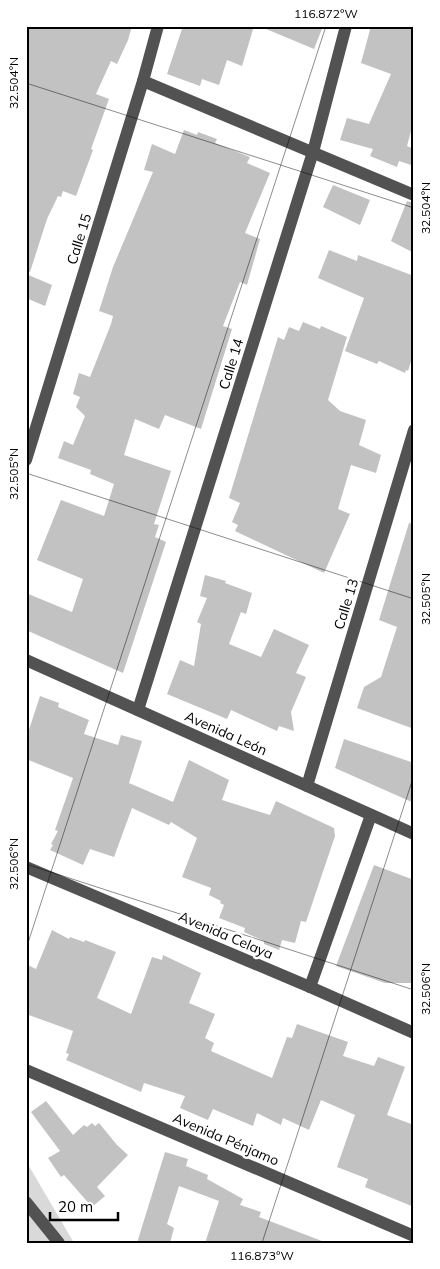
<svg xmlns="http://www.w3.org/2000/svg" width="440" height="1269" font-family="Mulish,sans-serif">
	<rect width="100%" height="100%" fill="#fff"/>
	<path fill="#d9d9d9" d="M26,1161L74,1243H26Z"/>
	<g fill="#c2c2c2">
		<path d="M26,26H132L128,40L117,64L111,61L96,94L109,99L91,149L93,150L76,196L63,191L61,197L58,196L47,219L30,272L26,271Z"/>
		<path d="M183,26H254L242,66L227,60L219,85L202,79L200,86L167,74Z"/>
		<path d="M259,26H323L314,49Z"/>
		<path d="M371,26H414V120L407,146L414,149V166L399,161L397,167L370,156L373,149L340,140L347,118L369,124L391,74L361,63Z"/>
		<path d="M184,130L197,135L198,132L217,139L215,143L250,157L247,163L270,173L245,233L260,239L247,285L240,282L223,326L232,329L201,429L165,415L159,429L135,419L124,455L171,471L154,524L159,525L155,537L166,542L123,673L26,630V593L72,612L83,579L37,560L61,500L104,516L114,484L90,474L91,470L58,458L64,441L73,445L85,416L76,407L80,397L73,394L79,373L90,377L111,324L113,316L99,311L113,267L153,172L144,170L152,144L175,154Z"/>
		<path d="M333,185L370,200L360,225L323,207Z"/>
		<path d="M407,201L414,203V253L391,241Z"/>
		<path d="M329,250L357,261L358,255L414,276V352L408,371L406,370L405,373L379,361L377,364L345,351L364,298L318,278Z"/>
		<path d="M26,274L52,285L45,306L26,298Z"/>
		<path d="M303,322L320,329L321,326L347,337L328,400L340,411L366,420L359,445L381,455L376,473L351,465L338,509L350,514L324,573L235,531L238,525L232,522L240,503L229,498L278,337L284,340L289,327L299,331Z"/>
		<path d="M409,523L414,524V729L357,708L364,687L381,677L397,627L379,620Z"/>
		<path d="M205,575L226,581L225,583L252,593L246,614L241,612L229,644L261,657L274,629L309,645L296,673L306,677L291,712L294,731L279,726L277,731L231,710L227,719L167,694L180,660L194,666L201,624L197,622L207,598L200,596Z"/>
		<path d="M40,696L59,703L58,707L89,720L84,734L118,745L121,735L142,741L129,783L173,802L189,760L229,780L222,800L270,815L276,801L334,828L335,836L306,922L301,921L295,943L282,940L279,950L264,944V941L244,932L245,928L219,918L224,905L220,903L221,901L209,895L211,888L182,877L197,838L171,822L169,825L132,808L114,857L90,849L83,865L50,850L53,845L51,844L58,831L55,830L73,778L26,759V739Z"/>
		<path d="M344,739L414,763V803L335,768Z"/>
		<path d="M374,865L414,880V983H385L336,966Z"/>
		<path d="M52,930L69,939L70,937L84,942L85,940L116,952L97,998L131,1014L152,957L162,960L163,955L201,973L189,1003L215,1014L205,1038L214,1043L211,1051L272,1078L287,1037L292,1038L297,1024L348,1042L343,1056L374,1066L378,1057L405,1067L387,1115L414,1125V1207L365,1187L368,1179L337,1167L355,1115L321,1100L309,1130L283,1118L281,1125L257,1113L253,1126L213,1109L208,1120L180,1108L185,1096L144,1083L141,1092L66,1060L69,1054L66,1053L73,1031L26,1014V964L36,969Z"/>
		<path d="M46,1101L73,1135L84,1125L87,1127L92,1123L95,1126L99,1123L117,1145L128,1155L97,1187L105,1196L92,1207L64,1175L61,1177L48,1158L60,1151L31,1112Z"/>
		<path d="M165,1152L188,1159L186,1166L208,1175L207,1179L243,1199L240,1205L261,1212L259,1217L322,1241V1243H205L219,1201L179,1186L167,1224L174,1228L170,1243H137Z"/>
	</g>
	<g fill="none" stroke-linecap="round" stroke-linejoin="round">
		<g stroke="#525252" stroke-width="12">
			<path d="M143,81L414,195"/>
			<path d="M26,460L143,81L158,26"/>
			<path d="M26,660L414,834"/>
			<path d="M138,710L313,152L346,26"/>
			<path d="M307,786L414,430"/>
			<path d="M26,867L310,987L414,1033"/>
			<path d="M310,987L371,815"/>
			<path d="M26,1070L414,1236"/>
			<path d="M26,1202L59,1243"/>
		</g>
	</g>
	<path fill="none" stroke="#000" stroke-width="1" stroke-opacity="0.45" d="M26,83L414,208M26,473L414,599M26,864L414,990M26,949L326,26M262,1243L414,775"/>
	<g text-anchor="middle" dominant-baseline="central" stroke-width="5" stroke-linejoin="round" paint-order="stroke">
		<g font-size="14" fill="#000" stroke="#fff">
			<text transform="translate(79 239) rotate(-73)">Calle 15</text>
			<text transform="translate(231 364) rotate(-73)">Calle 14</text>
			<text transform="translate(346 604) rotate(-73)">Calle 13</text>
			<text transform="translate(226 733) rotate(24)">Avenida León</text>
			<text transform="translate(226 935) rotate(23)">Avenida Celaya</text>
			<text transform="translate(226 1139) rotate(23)">Avenida Pénjamo</text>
		</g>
	</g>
	<rect width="440" height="1269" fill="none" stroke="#ffffff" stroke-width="55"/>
	<path d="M50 1212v8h68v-8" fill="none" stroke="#000000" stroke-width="2.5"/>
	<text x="58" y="1212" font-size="15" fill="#000000" stroke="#ffffff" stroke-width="4" paint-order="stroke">20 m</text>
	<rect x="28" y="28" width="384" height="1214" fill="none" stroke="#000" stroke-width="2"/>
	<g font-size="12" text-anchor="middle" fill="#000">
		<text x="326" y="18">116.872°W</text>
		<text transform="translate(14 83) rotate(-90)" y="4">32.504°N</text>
		<text transform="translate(426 208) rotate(-90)" y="4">32.504°N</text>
		<text transform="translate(14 474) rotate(-90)" y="4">32.505°N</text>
		<text transform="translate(426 599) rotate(-90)" y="4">32.505°N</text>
		<text transform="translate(14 864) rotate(-90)" y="4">32.506°N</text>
		<text transform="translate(426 989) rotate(-90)" y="4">32.506°N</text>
		<text x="262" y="1260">116.873°W</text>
	</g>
</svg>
